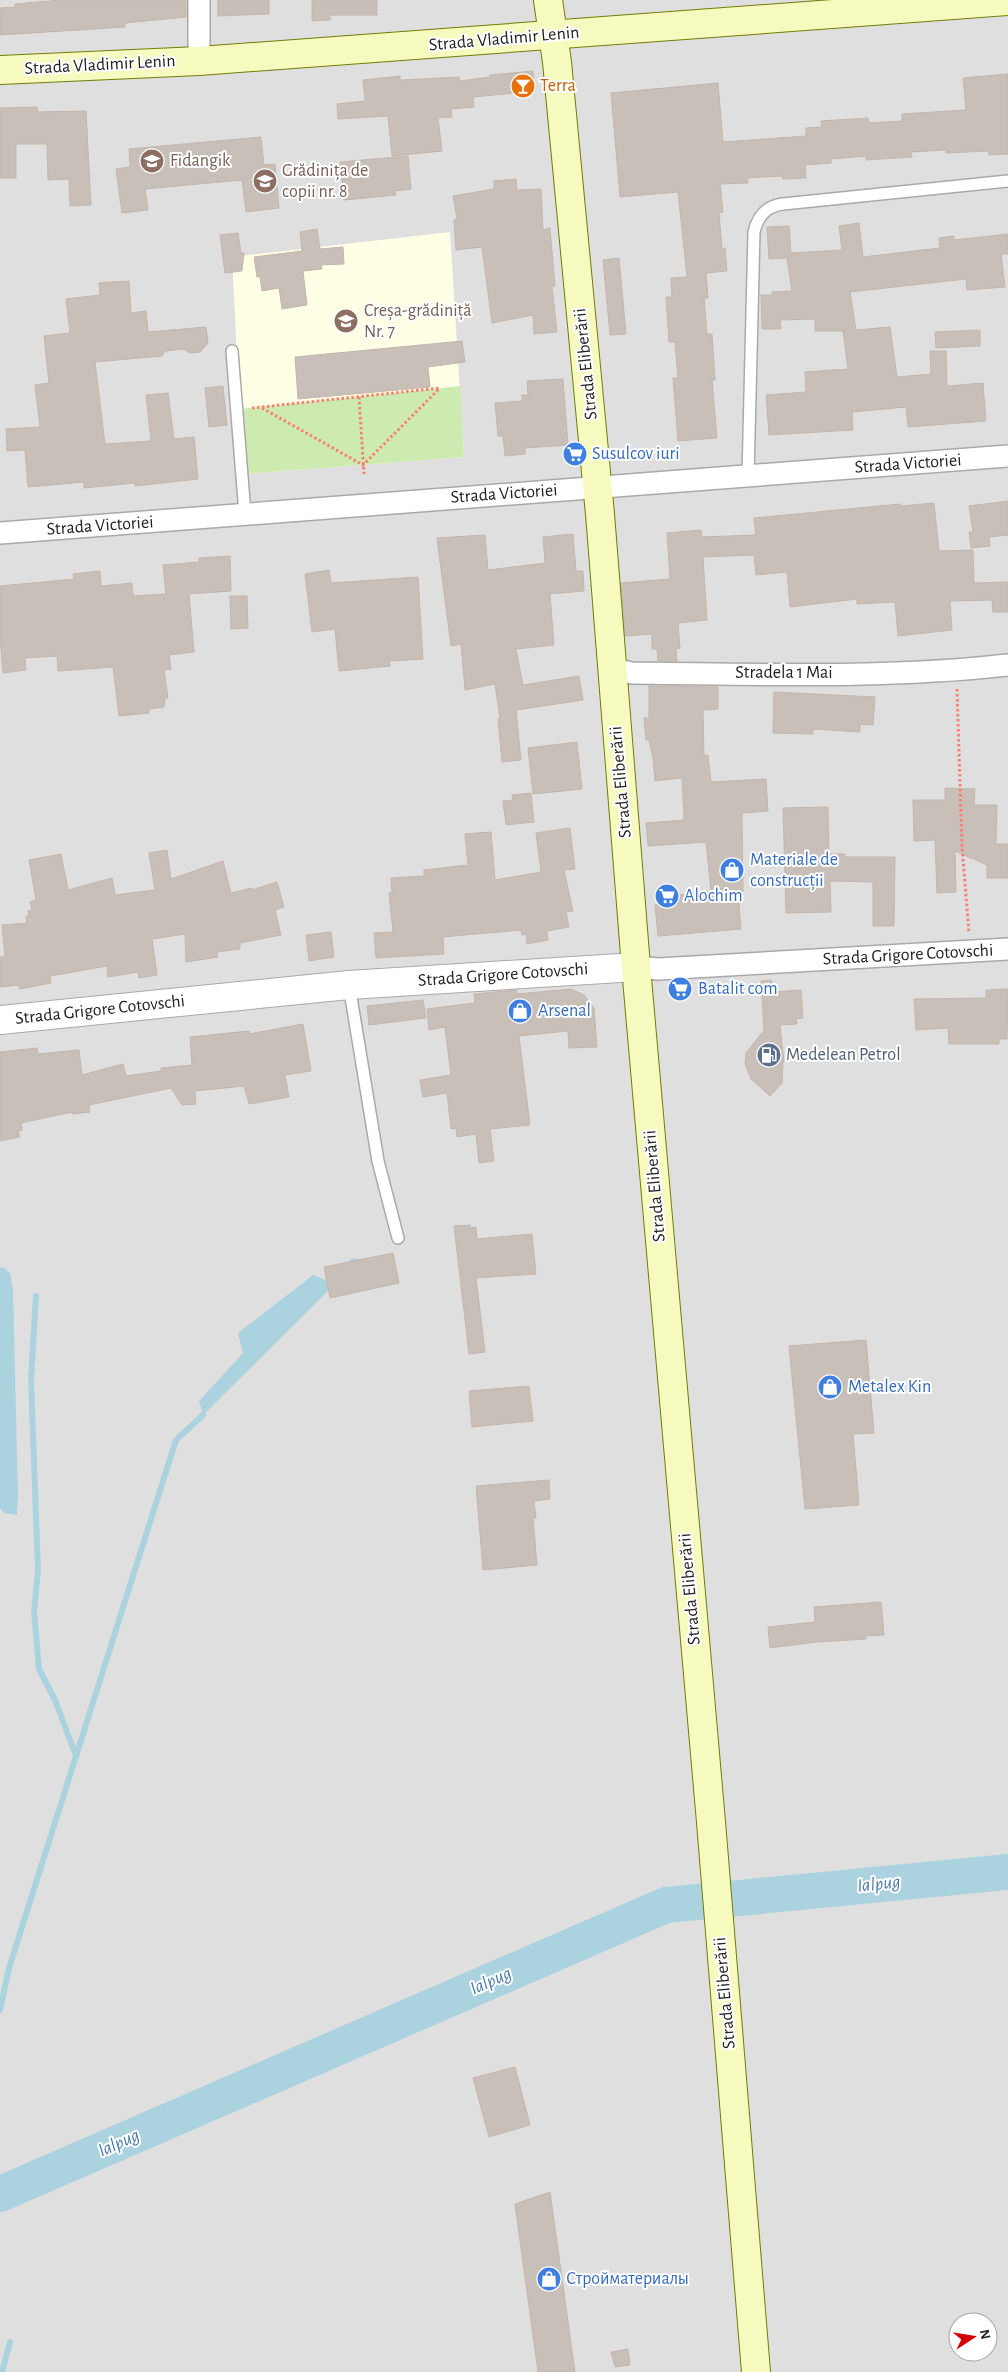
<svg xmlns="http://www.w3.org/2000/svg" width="1008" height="2372" font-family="'Alegreya Sans',sans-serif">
	<rect width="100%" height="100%" fill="#f2efe9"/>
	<path fill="#e0dfdf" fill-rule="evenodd" d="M0,0H1008V2372H0ZM958,2322H988V2352H958Z"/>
	<path fill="#ffffe5" d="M450,232L464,457L243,474L232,257Z"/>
	<path fill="#cdebb0" d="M460,386L464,457L243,474L240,409Z"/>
	<g fill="#aad3df">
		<path d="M353,1258L365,1261L330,1289L203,1415L199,1401L243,1353L238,1333L313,1275L325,1280Z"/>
		<path d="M3,1267L10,1273L13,1290L18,1495L17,1515L4,1513L0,1508V1268Z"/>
	</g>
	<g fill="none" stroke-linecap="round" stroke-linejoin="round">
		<g stroke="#aad3df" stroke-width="6">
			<path d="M36,1296L31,1379L38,1571L34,1611L39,1669L55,1700L76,1756"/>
			<path d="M0,2010L9,1968L176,1440L203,1415"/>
			<path d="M2,2372L10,2342"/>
		</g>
		<path stroke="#aad3df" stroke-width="36" d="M0,2194L666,1905L1008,1872"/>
	</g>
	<g fill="#c7bfb8" stroke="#c4b6ab">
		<path d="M61,0H186V17L125,23V27L0,35V8L15,7V4Z"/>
		<path d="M218,0H269V14L218,16Z"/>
		<path d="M312,0H377V15H330V20L312,21Z"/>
		<path d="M533,71L535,91L473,97L474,107L451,109L452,117L438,118L442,151L392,156L388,116L338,119L337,104L365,101L363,80L400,76V80L459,77L460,81L490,77V75Z"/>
		<path d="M1008,74V154L989,155L988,151L946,153V150L911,152L912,157L866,160V156L831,159V163L805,165L806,178L783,179L782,176L747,178L748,183L720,184L723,212L719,213L722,249L725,248L727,271L706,273L708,298H704L707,334H712L715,380H712L717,438L678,441L673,378H678L675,342H669L666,297H672L671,278L687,277L678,192L620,197L611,93L718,83L723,142L806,136V128L822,127L821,121L868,118L869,123L902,121V114L966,110L963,78Z"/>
		<path d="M37,107L38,112L86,111L91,205L70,206L69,179L48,180L47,144H16V178H0V108Z"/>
		<path d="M261,137L264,165L275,164L279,208L246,212L242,180L145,189L148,210L122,213L116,169L130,167L129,149Z"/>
		<path d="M408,156L411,189L395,191L396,195L344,200L340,162Z"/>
		<path d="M516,179L517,190L541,189L543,230L550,228L555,286L552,287L557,332L534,334L533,315L492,323L482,247L456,250L454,220L457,219L453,196L494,189V181Z"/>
		<path d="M859,223L863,257L940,248L939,238L954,236V240L1008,234V254H1001L1005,287L967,290L966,279L850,292L856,330L890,327L897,377L931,374L930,351H946L947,386L983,383L986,421L908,427L906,407L852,412L853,430L769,435L766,395L806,392L805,372L848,369L843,331H847H815V319L780,320L781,329H762L761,295H772V292L792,291L787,258L769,259L767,227L789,226L791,253L842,250L839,226Z"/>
		<path d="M317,229L320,249L343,247L344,264L321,265L322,269L303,271L307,305L282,309L279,288L262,291L260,277H257L254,257L302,251L300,232Z"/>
		<path d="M238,233L241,253H244L242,271L225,273L220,235Z"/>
		<path d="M619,258L626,334L610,335L603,260Z"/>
		<path d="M129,281L131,313L146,311L148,332L206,327L208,343L200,352L190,353L184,349L165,351L162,356L95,362L105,444L151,441L146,395L168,393L174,439L194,437L198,479L135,486V483L84,488V482L28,487L25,450L7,451L6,429L40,427L35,385L49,383L44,336L70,333L66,299L100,295L99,283Z"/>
		<path d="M980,330V346L936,348L935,332Z"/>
		<path d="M462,341L465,362L428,367L430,387L298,399L295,357Z"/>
		<path d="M563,379L568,445L525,448V454L505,456L503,436H498L495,403L522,401V395H528L527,381Z"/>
		<path d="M223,386L227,425L209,427L205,388Z"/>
		<path d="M1008,501V535L989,537L990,546L971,548L969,532H973L969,506Z"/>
		<path d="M934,503L939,551L973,550L974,583L1008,582V612H993L992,600L950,601L952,630L898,636L895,602L857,604V599L790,607L787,572L756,575L754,555L703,557L707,620L678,623L680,648L676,649L677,661H658L657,649H652V634L625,636L621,583L670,579L667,533L701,530L702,537L756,535L754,518L900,504L901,506Z"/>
		<path d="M573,534L576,571H583L584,591L550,594L554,645L516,649L523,685L579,676L583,700L516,710L521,760L502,762L498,719H500L495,684L465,690L461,644L451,646L437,538L485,535L488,570L545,563L543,537Z"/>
		<path d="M230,556L231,591L189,594L194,652L169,655L171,669L164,670L168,698L165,699L164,707L149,709V713L119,716L113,667L58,671L57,656L25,658L26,670L3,673L0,637V586L74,579L73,574L100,571L101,586L132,583L133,596L166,594L163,565L199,562V558Z"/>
		<path d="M329,570L331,583L418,577L423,659L389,661L390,666L339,671L335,629L312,632L305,574Z"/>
		<path d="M230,596H247L248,628L231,629Z"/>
		<path d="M649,686L718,687V709L703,710L704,756L708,755L711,782L766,779L768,811L743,813L742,816L743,892H738L741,929L658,936L655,905L672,903L677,895L711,891L706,842L648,846L646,823L684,820L682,778L655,781L653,758L649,740H646L644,718H649Z"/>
		<path d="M774,692L875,697L873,725L860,724V732L813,729V734L773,733Z"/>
		<path d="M577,742L582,789L533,794L528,748Z"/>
		<path d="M945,788L975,789L974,805H997L996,844H1008V878H987V865L955,851L956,892L937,893L935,840L914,841L913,800H945Z"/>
		<path d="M531,793L534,822L506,825L503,801L513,800L512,795Z"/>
		<path d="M828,807L829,854H845L844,857H895L894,926H873V882L830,881L831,912L786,913L783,808Z"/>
		<path d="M570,828L575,869L564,870L573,911L566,912L569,927L547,931L548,940L527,944L526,934L522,935L521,930L443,937L444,954L376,958L374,933L393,932L389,893H392L391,878L424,876V870L468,865L465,834L491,832L495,880L541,872L536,833Z"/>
		<path d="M167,850L171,879L223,861L231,893L252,888V890L277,882L284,907L275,910L281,935L240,943V949L217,952L218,957L186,962L185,934L152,939L157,975L139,978L138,972L108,977L107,966L50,976L51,983L20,989L19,985L0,987V957H5L2,925L27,923L26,916H29L28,911L32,910L30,902L36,900L29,860L61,854L68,890L112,878L115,895L155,890L149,853Z"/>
		<path d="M331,932L334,957L309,961L306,935Z"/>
		<path d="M771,980L773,992L801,990L803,1018L796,1019L797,1024L780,1025L784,1062H783L782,1083L770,1096L751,1079L745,1064L746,1053L764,1030L761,981Z"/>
		<path d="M571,989L584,995L594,1008L597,1047L569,1048L568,1031L519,1036L530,1125L490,1129L494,1161L479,1163L476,1134L457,1137L456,1128L451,1129L447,1093L423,1097L420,1080L451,1075L445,1027L429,1030L427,1009L475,1003L474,994L517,990V994Z"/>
		<path d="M1008,989L1007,1039H999V1044H949L948,1028L916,1030L914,999L986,998V990Z"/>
		<path d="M423,1000L426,1018L369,1025L367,1006Z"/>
		<path d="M303,1024L311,1071L285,1075L289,1097L249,1104L244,1086L195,1091L196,1104L182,1105L171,1088L89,1105L90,1112L72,1114V1112L21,1123L22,1130L18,1131L20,1137L0,1141V1052L37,1048L38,1054L79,1050L82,1075L123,1064L126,1076L161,1071V1068L192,1065L190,1037L249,1031V1034Z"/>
		<path d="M470,1225V1228L476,1227L477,1239L532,1234L536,1274L476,1278L485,1352L469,1354L454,1226Z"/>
		<path d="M393,1253L399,1283L330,1298L324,1267Z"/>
		<path d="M866,1340L874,1433L853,1434L859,1505L805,1509L789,1346Z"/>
		<path d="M529,1386L533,1421L472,1427L469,1391Z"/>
		<path d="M549,1480L550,1499L534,1501L536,1518H533L537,1565L483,1570L476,1486Z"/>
		<path d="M881,1602L884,1635L866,1636V1639L817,1642L770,1648L768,1627L815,1622L814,1607Z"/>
		<path d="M515,2067L530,2125L489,2137L473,2078Z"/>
		<path d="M550,2192L575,2372H538L515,2204Z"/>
		<path d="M628,2349L630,2365L615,2367L611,2352Z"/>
	</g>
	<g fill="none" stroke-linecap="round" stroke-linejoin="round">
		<defs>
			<g id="service">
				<path d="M232,351L245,514"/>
				<path d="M748,476L754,232C758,216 766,206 783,204L1008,181"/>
				<path d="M349,985L378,1161L398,1238"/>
			</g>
			<g id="minor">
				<path d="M199,0V61"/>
				<path d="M0,533L1008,456"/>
				<path d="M612,669L632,673C757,674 884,679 1008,665"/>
				<path d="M636,967L658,969L1008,949"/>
			</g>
			<path id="tertiary" d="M0,1020L349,985L636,967"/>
			<g id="secondary">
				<path d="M548,0L557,62L600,514L636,967L711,1822L756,2372"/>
				<path d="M0,70L199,61L1008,1"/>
			</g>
		</defs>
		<use href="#service" stroke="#a9a9a9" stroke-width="14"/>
		<use href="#minor" stroke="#a9a9a9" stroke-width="24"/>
		<use href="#tertiary" stroke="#a9a9a9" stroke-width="30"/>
		<use href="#secondary" stroke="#707d05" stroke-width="30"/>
		<g stroke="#fa8072" stroke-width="3" stroke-dasharray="2.5 2.5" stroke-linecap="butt">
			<path d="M359,397L364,474"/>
			<path d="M252,408L440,388"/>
			<path d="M262,408L363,465L440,388"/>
			<path d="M957,689L962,846L969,933"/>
		</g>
		<use href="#service" stroke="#fff" stroke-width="11"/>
		<use href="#minor" stroke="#fff" stroke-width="21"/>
		<use href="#tertiary" stroke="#fff" stroke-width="28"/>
		<use href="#secondary" stroke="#f7fabf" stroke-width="28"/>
	</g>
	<defs>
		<symbol id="bar-disc" viewBox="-11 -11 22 22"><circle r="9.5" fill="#e8710a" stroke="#fff"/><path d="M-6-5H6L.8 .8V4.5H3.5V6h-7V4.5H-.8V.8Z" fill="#fff"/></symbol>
		<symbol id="school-disc" viewBox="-11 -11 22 22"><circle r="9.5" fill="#8d6e63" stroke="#fff"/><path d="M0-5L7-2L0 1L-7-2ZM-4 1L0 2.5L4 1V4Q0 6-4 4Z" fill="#fff"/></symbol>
		<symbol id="supermarket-disc" viewBox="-11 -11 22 22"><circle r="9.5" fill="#3f7fe0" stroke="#fff"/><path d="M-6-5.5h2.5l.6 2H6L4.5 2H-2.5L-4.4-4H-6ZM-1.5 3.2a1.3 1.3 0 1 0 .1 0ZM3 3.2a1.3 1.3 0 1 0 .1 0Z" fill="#fff"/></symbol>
		<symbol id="shop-disc" viewBox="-11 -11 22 22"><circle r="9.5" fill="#3f7fe0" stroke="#fff"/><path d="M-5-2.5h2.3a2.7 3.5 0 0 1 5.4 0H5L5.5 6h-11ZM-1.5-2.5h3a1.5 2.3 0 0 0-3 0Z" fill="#fff"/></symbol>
		<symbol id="fuel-disc" viewBox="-11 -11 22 22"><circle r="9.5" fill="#5c6f8a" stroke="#fff"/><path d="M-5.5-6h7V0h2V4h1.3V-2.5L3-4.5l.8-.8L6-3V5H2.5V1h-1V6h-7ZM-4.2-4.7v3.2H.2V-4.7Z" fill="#fff"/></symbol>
	</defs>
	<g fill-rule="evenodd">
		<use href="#bar-disc" x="509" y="72" width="28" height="28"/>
		<use href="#school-disc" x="138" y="147" width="28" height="28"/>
		<use href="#school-disc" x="251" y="167" width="28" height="28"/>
		<use href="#school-disc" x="332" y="307" width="28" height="28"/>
		<use href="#supermarket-disc" x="561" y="440" width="28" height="28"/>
		<use href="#shop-disc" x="718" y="856" width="28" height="28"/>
		<use href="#supermarket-disc" x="653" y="882" width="28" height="28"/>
		<use href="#supermarket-disc" x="666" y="975" width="28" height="28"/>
		<use href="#shop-disc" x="506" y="997" width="28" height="28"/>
		<use href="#fuel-disc" x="755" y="1041" width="28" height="28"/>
		<use href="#shop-disc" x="816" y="1373" width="28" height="28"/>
		<use href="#shop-disc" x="535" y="2265" width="28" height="28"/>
	</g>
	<g text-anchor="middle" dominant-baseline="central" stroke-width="4" stroke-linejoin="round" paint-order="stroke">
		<g font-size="18" fill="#222" stroke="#fff">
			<text transform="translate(504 39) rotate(-5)">Strada Vladimir Lenin</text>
			<text transform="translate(100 65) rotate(-3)">Strada Vladimir Lenin</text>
			<text transform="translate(586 364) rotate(-96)">Strada Eliberării</text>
			<text transform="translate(908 464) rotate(-4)">Strada Victoriei</text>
			<text transform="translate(504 494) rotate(-4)">Strada Victoriei</text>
			<text transform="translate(100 526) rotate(-4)">Strada Victoriei</text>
			<text x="784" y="673">Stradela 1 Mai</text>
			<text transform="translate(621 782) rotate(-95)">Strada Eliberării</text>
			<text transform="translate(908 955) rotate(-3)">Strada Grigore Cotovschi</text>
			<text transform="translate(503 975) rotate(-4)">Strada Grigore Cotovschi</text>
			<text transform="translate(100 1010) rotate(-6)">Strada Grigore Cotovschi</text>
			<text transform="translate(655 1186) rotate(-95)">Strada Eliberării</text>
			<text transform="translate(690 1589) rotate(-95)">Strada Eliberării</text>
			<text transform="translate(725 1993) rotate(-95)">Strada Eliberării</text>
		</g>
		<g font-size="18" fill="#c56008" stroke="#fff" text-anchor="start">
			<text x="540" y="86">Terra</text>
		</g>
		<g font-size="18" fill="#785e54" stroke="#fff" text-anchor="start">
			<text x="170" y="161">Fidangik</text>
			<text x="282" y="171">Grădinița de<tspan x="282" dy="21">copii nr. 8</tspan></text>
			<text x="364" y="311">Creșa-grădiniță<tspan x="364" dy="21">Nr. 7</tspan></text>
		</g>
		<g font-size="18" fill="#366cbe" stroke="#fff" text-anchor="start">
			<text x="592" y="454">Susulcov iuri</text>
			<text x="750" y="860">Materiale de<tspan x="750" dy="21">construcții</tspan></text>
			<text x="684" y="896">Alochim</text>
			<text x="698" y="989">Batalit com</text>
			<text x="538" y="1011">Arsenal</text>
			<text x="848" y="1387">Metalex Kin</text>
			<text x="566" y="2279">Стройматериалы</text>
		</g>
		<g font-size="18" fill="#4e5e75" stroke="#fff" text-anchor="start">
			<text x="786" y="1055">Medelean Petrol</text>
		</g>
		<g font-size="19" font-style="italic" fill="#4a7aab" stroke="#fff">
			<text transform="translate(879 1884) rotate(-6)">Ialpug</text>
			<text transform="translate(491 1981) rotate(-24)">Ialpug</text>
			<text transform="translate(119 2143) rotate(-24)">Ialpug</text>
		</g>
	</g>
	<g transform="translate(973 2337) rotate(78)"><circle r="24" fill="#ffffff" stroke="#a7a7a7"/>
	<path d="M0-4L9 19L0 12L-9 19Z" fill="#d40000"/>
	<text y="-8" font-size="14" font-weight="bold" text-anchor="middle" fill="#222222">N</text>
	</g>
</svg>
